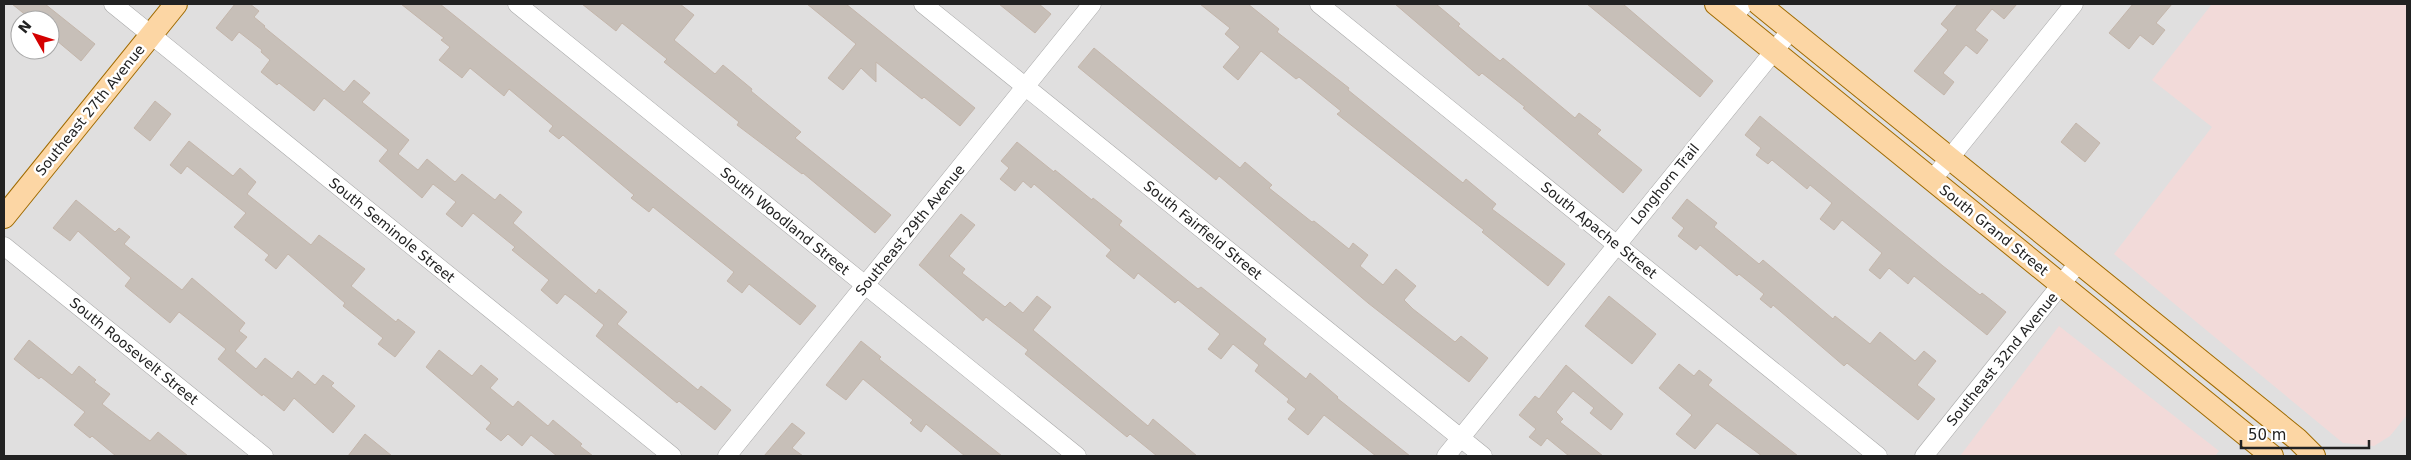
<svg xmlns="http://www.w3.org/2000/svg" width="2411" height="460" font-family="'DejaVu Sans',sans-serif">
	<rect width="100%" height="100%" fill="#f2efe9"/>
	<path fill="#e0dfdf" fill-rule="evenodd" d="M4,4H2407V456H4ZM20,20H50V50H20Z"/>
	<g fill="#f2dad9">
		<path d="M2212,4H2407V415L2390,436L2374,446L2343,443L2114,254L2212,127L2152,80Z"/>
		<path d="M2059,326L2219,451L2215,456H1960Z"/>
	</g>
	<g fill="#c7bfb8" stroke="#c4b6ab">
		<path d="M12,4H45L95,44L81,61L50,35V20H32Z"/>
		<path d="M235,4H250L259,11L254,17L265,26L264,27L344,92L354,80L370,93L362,102L409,140L398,154L418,170L427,159L455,182L462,174L495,200L500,194L522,212L513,223L596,294L599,289L627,312L617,324L698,390L701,386L731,410L715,430L679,401L677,403L596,336L604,325L577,303L565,294L557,304L541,290L549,280L512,250L515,247L473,213L462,227L446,214L456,202L433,184L422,198L379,161L388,150L324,98L314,111L279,83L277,85L261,72L270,60L261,52L262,50L239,32L232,41L216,28Z"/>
		<path d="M401,4H440L816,306L800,325L749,284L742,293L727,281L734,272L653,207L649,212L631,198L634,195L563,135L559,139L549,131L553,126L509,89L504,96L470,68L462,78L439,60L450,47L441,40L444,38Z"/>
		<path d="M582,4H680L694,15L674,40L715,74L723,65L752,89L751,91L801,132L795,138L891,215L875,233L803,173L802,174L737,125L739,122L664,62L667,59L622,23L616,31Z"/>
		<path d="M807,4H846L975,108L960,126L924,97L922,99L876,62V82L861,68L843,90L828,78L856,44Z"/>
		<path d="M999,4H1039L1051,14L1035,33Z"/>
		<path d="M1200,4H1248L1279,29L1277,32L1349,88L1348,90L1463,183L1466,179L1496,204L1492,209L1565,264L1548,286L1482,232L1484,230L1337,114L1341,111L1299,77L1296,79L1261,51L1238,80L1223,67L1240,47L1225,34L1230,28Z"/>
		<path d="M1395,4H1436L1460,24L1458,26L1500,61L1503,58L1575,118L1579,113L1601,130L1597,134L1642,170L1623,193L1523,108L1525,107L1482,73L1479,76Z"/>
		<path d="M1587,4H1623L1713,81L1700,97Z"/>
		<path d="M1958,4H2017L2004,19L1992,9L1975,30L1988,40L1977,54L1966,45L1943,73L1954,82L1944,95L1914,71L1948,30L1941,24Z"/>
		<path d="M2133,4H2172L2156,23L2165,30L2153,45L2140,35L2129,49L2109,33Z"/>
		<path d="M1094,48L1240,168L1245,162L1272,185L1269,188L1312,222L1314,221L1349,249L1353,243L1368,255L1360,266L1383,285L1396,269L1416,286L1404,300L1413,309L1455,342L1461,336L1488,358L1469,382L1368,303L1219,176L1216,180L1078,67Z"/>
		<path d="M155,101L171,114L150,141L134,128Z"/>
		<path d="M1760,116L1943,266L1980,295L1982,293L2006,312L1987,335L1914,276L1908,284L1889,268L1880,279L1869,270L1882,253L1842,220L1834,230L1820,219L1832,203L1810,185L1807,189L1772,160L1768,164L1756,155L1761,148L1745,135Z"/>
		<path d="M2076,123L2100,143L2085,162L2061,142Z"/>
		<path d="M189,141L233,176L240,168L256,182L247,194L311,245L319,235L365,269L351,286L396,322L398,319L415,332L395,357L378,344L383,338L343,306L345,303L288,254L276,269L265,260L269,255L234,227L246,213L187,166L181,174L170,165Z"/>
		<path d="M1017,142L1054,172L1055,170L1092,200L1093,198L1122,221L1119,225L1198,289L1201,287L1266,339L1263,344L1306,379L1310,373L1338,397L1337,398L1410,456H1376L1324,415L1308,435L1288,419L1296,409L1287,402L1289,399L1255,371L1259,365L1233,344L1221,359L1208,349L1220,334L1178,300L1175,303L1138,273L1134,279L1106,256L1111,250L1034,184L1031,188L1023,181L1015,191L1000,179L1009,168L1001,161Z"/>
		<path d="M1687,199L1717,223L1714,227L1759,264L1763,260L1833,319L1835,316L1870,344L1880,332L1915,361L1924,351L1936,361L1917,385L1935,399L1918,420L1847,363L1844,366L1773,305L1771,308L1760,299L1764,294L1739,274L1737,276L1700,245L1696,250L1678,236L1684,228L1672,218Z"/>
		<path d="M76,200L115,232L119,228L130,237L124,244L182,290L192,278L245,323L239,331L247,337L235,351L256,369L265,358L292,379L298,371L315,385L323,375L334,383L331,386L355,406L333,433L294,398L284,411L263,394L262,396L218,359L226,349L179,312L170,323L125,286L131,278L78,231L70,241L53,228Z"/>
		<path d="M961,214L975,225L949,256L965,269L962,273L1005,307L1010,302L1023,313L1037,296L1051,307L1033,330L1148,426L1153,419L1197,456H1157L1130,434L1127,437L1025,354L1028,350L986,317L983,321L919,265Z"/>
		<path d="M1609,296L1656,334L1632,364L1585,326Z"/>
		<path d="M29,340L72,375L79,366L96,380L94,382L110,394L102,404L150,441L158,432L188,456H116L92,436L90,438L74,425L85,412L41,377L39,379L14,359Z"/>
		<path d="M861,341L881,357L879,359L1002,456H965L926,424L921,432L910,423L913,420L863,379L846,400L826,385Z"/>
		<path d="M439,350L472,376L481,365L498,379L490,388L513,407L518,401L548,426L553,420L582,444L580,446L593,456H557L531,435L522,446L508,434L501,441L486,429L491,423L426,367Z"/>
		<path d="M1679,364L1694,376L1699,370L1712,380L1708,385L1798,456H1762L1717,423L1695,449L1676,434L1692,415L1659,388Z"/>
		<path d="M1566,365L1623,414L1611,430L1590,413L1594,408L1573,391L1556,412L1563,419L1560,422L1603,456H1569L1547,438L1541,446L1529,437L1536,429L1519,415L1535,396L1539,399Z"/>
		<path d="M792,423L805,433L792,448L803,456H764Z"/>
		<path d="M365,434L392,456H348Z"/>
	</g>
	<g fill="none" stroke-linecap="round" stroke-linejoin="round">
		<defs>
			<g id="minor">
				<path d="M113,4L672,456"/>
				<path d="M517,4L1077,456"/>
				<path d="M923,4L1483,456"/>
				<path d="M1319,4L1878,456"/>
				<path d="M1733,18L1744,4"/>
				<path d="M1932,180L2074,4"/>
				<path d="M4,246L264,456"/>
				<path d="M727,456L1092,4"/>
				<path d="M1446,456L1791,30"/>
				<path d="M1924,456L2079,262"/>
			</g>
			<g id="major">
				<path d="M1716,4L2272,456"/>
				<path d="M1759,4L2297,439L2314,456"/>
				<path d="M4,217L176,4"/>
			</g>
		</defs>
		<use href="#minor" stroke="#a9a9a9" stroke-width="19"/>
		<use href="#major" stroke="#a06b00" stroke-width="24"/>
		<use href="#minor" stroke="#fff" stroke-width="18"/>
		<use href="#major" stroke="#fcd6a4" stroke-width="22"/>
	</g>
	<g text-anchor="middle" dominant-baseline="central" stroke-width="5" stroke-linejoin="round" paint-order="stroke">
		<g font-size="14" fill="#222" stroke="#fff">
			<text transform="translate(90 110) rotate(-51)">Southeast 27th Avenue</text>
			<text transform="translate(1665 184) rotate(-51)">Longhorn Trail</text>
			<text transform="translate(785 221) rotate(39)">South Woodland Street</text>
			<text transform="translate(392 230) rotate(39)">South Seminole Street</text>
			<text transform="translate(910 230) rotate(-51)">Southeast 29th Avenue</text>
			<text transform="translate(1203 230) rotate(39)">South Fairfield Street</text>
			<text transform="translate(1599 230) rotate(39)">South Apache Street</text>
			<text transform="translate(1994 230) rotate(39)">South Grand Street</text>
			<text transform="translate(134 351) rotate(39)">South Roosevelt Street</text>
			<text transform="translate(2002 359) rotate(-51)">Southeast 32nd Avenue</text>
		</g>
	</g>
	<rect width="2411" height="460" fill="none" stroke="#222222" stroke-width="10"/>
	<g transform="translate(35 35) rotate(309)"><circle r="24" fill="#ffffff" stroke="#a7a7a7"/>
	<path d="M0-4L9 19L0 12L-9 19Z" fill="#d40000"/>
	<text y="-8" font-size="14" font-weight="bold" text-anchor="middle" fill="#222222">N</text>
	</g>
	<path d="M2241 440v8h128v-8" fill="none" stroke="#222222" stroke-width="2.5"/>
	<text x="2248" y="440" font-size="15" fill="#222222" stroke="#ffffff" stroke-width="4" paint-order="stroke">50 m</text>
</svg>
